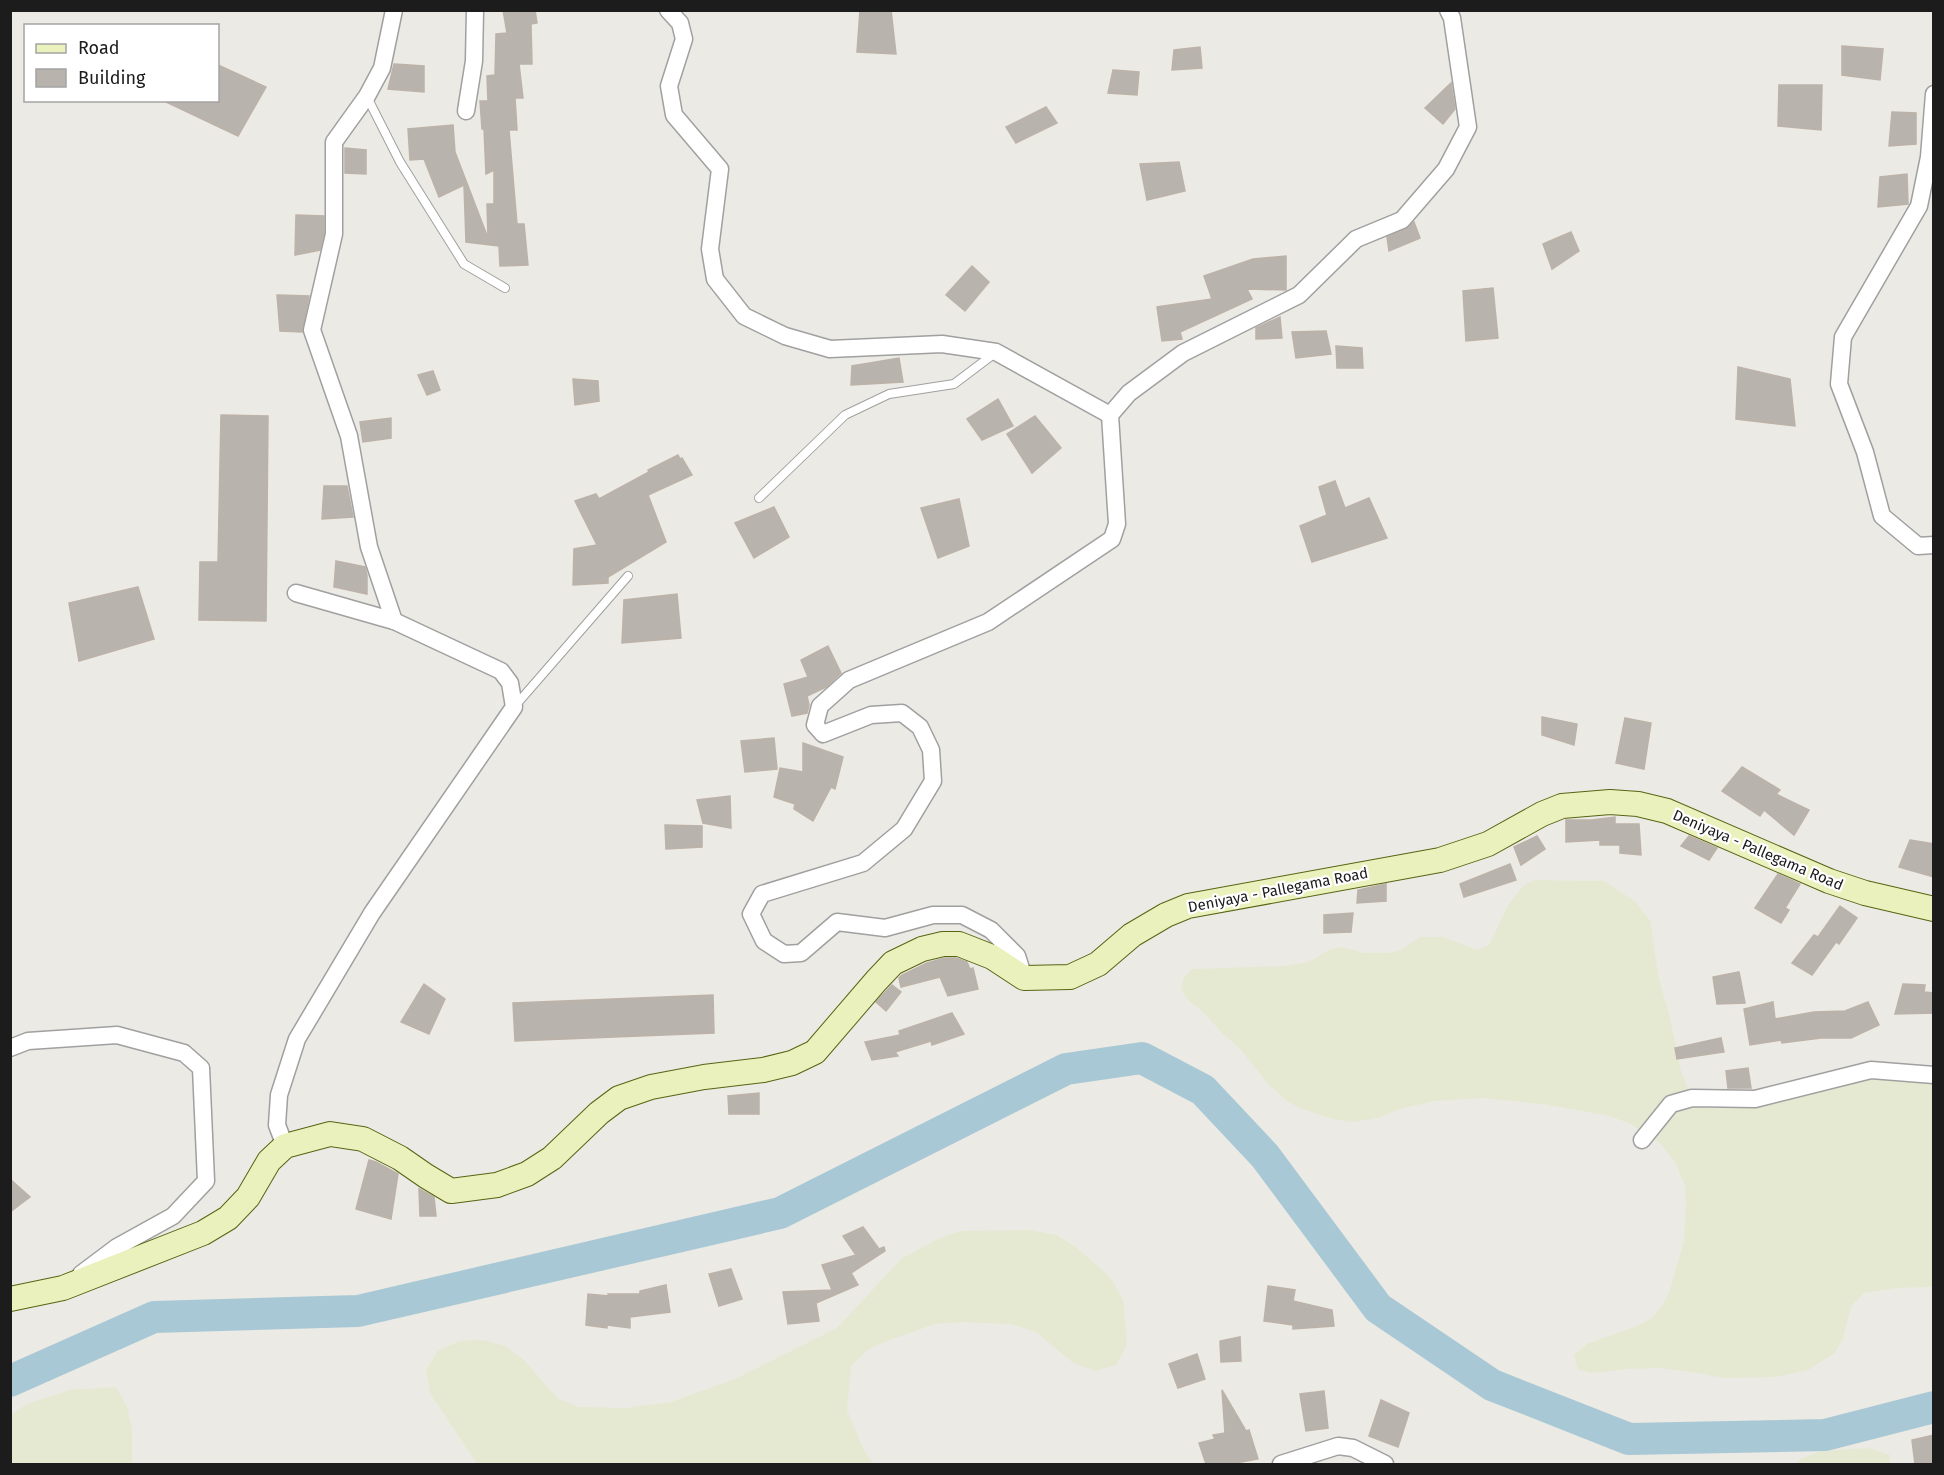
<svg xmlns="http://www.w3.org/2000/svg" width="1944" height="1475" font-family="'Fira Sans',sans-serif">
	<rect width="100%" height="100%" fill="#eceae4"/>
	<g fill="#e6e9d1">
		<path d="M1535,880L1604,881L1636,902L1650,921L1659,979L1669,1013L1681,1071L1692,1098L1755,1099L1871,1070L1933,1075V1287L1897,1288L1864,1293L1851,1306L1843,1339L1835,1353L1808,1370L1775,1377L1725,1378L1692,1372L1658,1368L1626,1369L1594,1373L1578,1370L1574,1355L1587,1344L1637,1326L1652,1318L1663,1305L1670,1290L1684,1241L1686,1206L1685,1186L1676,1164L1661,1144L1629,1123L1606,1115L1543,1104L1482,1098L1435,1101L1399,1109L1378,1118L1353,1122L1332,1119L1300,1108L1287,1101L1270,1086L1240,1049L1221,1032L1205,1014L1186,998L1181,989L1184,977L1192,969L1285,966L1309,962L1329,950L1341,947L1364,953H1388L1401,950L1420,937H1443L1477,950L1489,945L1509,904L1524,885Z"/>
		<path d="M1031,1230L1056,1235L1076,1247L1111,1278L1123,1300L1127,1344L1116,1365L1094,1371L1072,1362L1036,1332L1011,1324L960,1322L935,1324L890,1340L869,1349L851,1366L847,1410L864,1451L874,1464H477L430,1393L426,1370L438,1351L459,1341L483,1340L505,1346L525,1361L557,1398L578,1407L626,1408L671,1402L735,1379L837,1328L901,1259L940,1238L961,1231Z"/>
		<path d="M116,1387L127,1407L132,1429V1464H11V1415L27,1404L70,1390Z"/>
		<path d="M1868,1448L1890,1455V1464H1796L1800,1459L1821,1451Z"/>
	</g>
	<g fill="none" stroke-linecap="round" stroke-linejoin="round">
		<path stroke="#a9c8d5" stroke-width="32" d="M10,1381L154,1317L358,1311L780,1213L1066,1069L1142,1058L1203,1090L1265,1156L1378,1308L1492,1385L1629,1439L1825,1435L1934,1407"/>
	</g>
	<g fill="#b9b3ad" stroke="#bcb2a8" stroke-width="1.5">
		<path d="M503,10H535L537,23L531,24L532,64H519L523,98H515L517,130H509L517,224H524L528,265L500,266L499,246L466,242L464,185L439,197L424,159L410,160L408,129L453,125L455,152L488,238L487,204H494V170L486,174L484,129H482L480,101H488L487,76L495,75L496,34L507,33Z"/>
		<path d="M860,10H891L896,54L857,52Z"/>
		<path d="M1842,46L1883,49L1880,80L1842,75Z"/>
		<path d="M1200,47L1202,68L1172,70L1174,50Z"/>
		<path d="M394,64L424,66V92L388,89Z"/>
		<path d="M218,65L266,87L238,136L162,100H218Z"/>
		<path d="M1113,70L1139,72L1137,95L1108,93Z"/>
		<path d="M1451,83L1455,109L1443,124L1425,108Z"/>
		<path d="M1779,85H1822L1821,130L1778,126Z"/>
		<path d="M1046,107L1057,123L1016,143L1006,127Z"/>
		<path d="M1892,112L1916,113V144L1889,146Z"/>
		<path d="M345,148L366,150V174L345,173Z"/>
		<path d="M1179,162L1185,191L1147,200L1140,164Z"/>
		<path d="M1907,174L1908,204L1878,207L1880,177Z"/>
		<path d="M296,215L324,216V233L320,250L295,255Z"/>
		<path d="M1414,222L1420,238L1389,251L1387,237L1406,229Z"/>
		<path d="M1571,232L1579,251L1552,269L1543,244Z"/>
		<path d="M1286,256V290L1247,289L1252,299L1180,332L1182,339L1162,341L1157,307L1212,299L1204,276L1253,259Z"/>
		<path d="M972,266L989,282L965,311L946,295Z"/>
		<path d="M1493,288L1498,338L1466,341L1463,291Z"/>
		<path d="M277,295L309,296L302,332L280,331Z"/>
		<path d="M1280,317L1282,338L1256,339V328Z"/>
		<path d="M1326,331L1331,354L1296,358L1292,332Z"/>
		<path d="M1336,346L1362,348L1363,368H1337Z"/>
		<path d="M899,358L903,382L851,385L852,366Z"/>
		<path d="M1738,367L1790,379L1795,426L1736,419Z"/>
		<path d="M433,371L440,390L427,395L418,375Z"/>
		<path d="M573,379L598,381L599,401L575,405Z"/>
		<path d="M998,399L1013,426L982,440L967,419Z"/>
		<path d="M221,415L268,416L266,621L199,620L200,562H218Z"/>
		<path d="M1035,416L1061,448L1032,473L1007,434Z"/>
		<path d="M391,418V438L363,442L360,422Z"/>
		<path d="M678,455L680,459L682,458L692,475L648,495L666,542L608,577V583L573,585L574,549L597,545L575,501L596,494L599,499L649,472L648,470Z"/>
		<path d="M1335,481L1345,508L1369,498L1387,538L1312,562L1300,526L1327,515L1319,487Z"/>
		<path d="M324,486H347L353,517L322,519Z"/>
		<path d="M959,499L969,546L938,558L921,508Z"/>
		<path d="M774,507L789,537L754,558L735,523Z"/>
		<path d="M336,561L365,567L367,575V594L334,587Z"/>
		<path d="M138,587L154,639L79,661L69,603Z"/>
		<path d="M677,594L681,638L622,643L624,600Z"/>
		<path d="M828,646L841,673L826,687L807,696L809,705L807,713L792,716L784,684L808,677L801,660Z"/>
		<path d="M1542,717L1577,724L1574,745L1542,735Z"/>
		<path d="M1625,718L1651,723L1644,769L1616,763Z"/>
		<path d="M774,738L777,769L745,772L741,741Z"/>
		<path d="M803,743L843,757L835,789L831,787L813,821L794,809L795,804L774,797L780,768L803,772Z"/>
		<path d="M1742,767L1780,790L1776,794L1809,810L1794,835L1764,810L1760,816L1722,791Z"/>
		<path d="M730,796L731,828L703,823L697,800Z"/>
		<path d="M1615,817V824H1639L1641,855L1620,853V845H1600V840L1566,842V820H1592Z"/>
		<path d="M665,825L702,826V847L666,849Z"/>
		<path d="M1537,836L1545,849L1521,865L1514,847Z"/>
		<path d="M1689,836L1717,848L1709,860L1681,846Z"/>
		<path d="M1910,840L1934,844V877L1899,867Z"/>
		<path d="M1510,864L1516,880L1464,897L1460,884Z"/>
		<path d="M1778,874L1800,884L1785,908L1789,910L1781,923L1755,908Z"/>
		<path d="M1386,884V901L1357,903L1358,890Z"/>
		<path d="M1840,906L1857,918L1839,944L1836,942L1812,975L1792,963L1814,935L1818,937Z"/>
		<path d="M1353,913L1351,932L1324,933V915Z"/>
		<path d="M945,958H956L967,962L970,969L973,968L978,989L948,996L940,977L901,987L899,978L902,975L927,963Z"/>
		<path d="M1739,972L1745,1003L1717,1004L1713,977Z"/>
		<path d="M424,984L445,999L429,1034L401,1022Z"/>
		<path d="M1903,984L1925,985L1924,992L1934,993V1013L1895,1014Z"/>
		<path d="M892,985L901,992L886,1011L876,1002Z"/>
		<path d="M713,995L714,1033L515,1041L513,1003Z"/>
		<path d="M1773,1002L1775,1019L1814,1012L1845,1011L1868,1002L1879,1025L1851,1038H1821L1782,1043L1781,1040L1750,1045L1744,1009Z"/>
		<path d="M952,1013L964,1034L932,1045L931,1041L895,1052L898,1056L872,1060L865,1042L900,1035L899,1031Z"/>
		<path d="M1721,1038L1724,1052L1677,1059L1675,1048Z"/>
		<path d="M1748,1068L1751,1088H1728L1726,1071Z"/>
		<path d="M759,1093V1114H729L728,1096Z"/>
		<path d="M369,1160L376,1162L398,1174L391,1219L356,1209Z"/>
		<path d="M10,1179L30,1197L10,1212Z"/>
		<path d="M419,1189L434,1197L436,1216H420Z"/>
		<path d="M863,1227L879,1249L884,1247L885,1251L851,1273L858,1285L816,1303L819,1321L788,1324L783,1292L832,1290L822,1265L856,1255L843,1236Z"/>
		<path d="M731,1269L742,1299L719,1306L709,1274Z"/>
		<path d="M666,1285L670,1312L630,1317V1328L607,1325V1328L586,1325L588,1294L609,1296L608,1294H640V1291Z"/>
		<path d="M1268,1286L1295,1290L1293,1301L1332,1310L1334,1326L1293,1329V1325L1264,1321Z"/>
		<path d="M1240,1337L1241,1361L1221,1362L1220,1341Z"/>
		<path d="M1197,1354L1205,1379L1178,1388L1169,1364Z"/>
		<path d="M1222,1390L1246,1431L1249,1430L1258,1459L1230,1464H1206L1199,1443L1215,1439L1213,1435L1225,1433Z"/>
		<path d="M1324,1391L1328,1428L1306,1431L1300,1394Z"/>
		<path d="M1381,1400L1409,1413L1398,1447L1369,1436Z"/>
		<path d="M1934,1435V1464H1915L1912,1440Z"/>
	</g>
	<g fill="none" stroke-linecap="round" stroke-linejoin="round">
		<defs>
			<g id="lane">
				<path d="M367,97L400,162L464,264L505,288"/>
				<path d="M759,498L845,415L889,394L954,384L995,353"/>
				<path d="M515,706L628,576"/>
			</g>
			<g id="street">
				<path d="M394,10L382,68L367,96L334,142V234L312,330L349,436L369,547L394,621"/>
				<path d="M668,10L680,23L684,39L669,86L674,115L720,169L710,249L715,279L744,316L785,336L830,349L942,344L996,352L1110,415"/>
				<path d="M1934,94L1929,157L1919,206L1843,337L1839,384L1865,452L1882,516L1918,546L1934,545"/>
				<path d="M466,111L474,61L475,10"/>
				<path d="M1024,978L1017,956L991,930L962,915H933L885,928L837,922L801,953L784,954L764,941L751,914L762,894L863,863L904,829L933,781L931,750L920,727L902,713L871,715L823,734L815,725L820,706L849,680L988,622L1112,539L1117,524L1110,415L1129,393L1183,353L1299,295L1356,239L1402,220L1446,169L1468,127L1452,18L1448,10"/>
				<path d="M10,1048L28,1041L117,1035L184,1053L201,1068L206,1181L173,1216L117,1247L81,1274"/>
				<path d="M1642,1140L1671,1104L1692,1098L1755,1099L1871,1070L1934,1075"/>
				<path d="M285,1146L277,1125L279,1095L297,1039L372,913L514,707L510,683L501,671L394,621L296,593"/>
				<path d="M1281,1464L1338,1446L1353,1448L1385,1464"/>
			</g>
			<path id="secondary" d="M10,1299L63,1288L203,1233L228,1218L248,1197L269,1161L285,1146L330,1134L363,1139L400,1158L426,1176L451,1191L497,1185L527,1174L552,1158L599,1113L619,1098L651,1087L704,1077L763,1070L792,1063L815,1052L876,981L893,963L922,949L943,944H959L992,957L1024,978L1070,977L1098,964L1132,935L1166,915L1188,906L1440,860L1488,844L1542,814L1562,806L1610,802L1638,804L1667,811L1829,881L1865,893L1934,909"/>
		</defs>
		<use href="#lane" stroke="#a0a0a0" stroke-width="10"/>
		<use href="#street" stroke="#a0a0a0" stroke-width="19"/>
		<use href="#secondary" stroke="#566512" stroke-width="26"/>
		<use href="#lane" stroke="#fff" stroke-width="8"/>
		<use href="#street" stroke="#fff" stroke-width="16"/>
		<use href="#secondary" stroke="#ebf1bd" stroke-width="24"/>
	</g>
	<g text-anchor="middle" dominant-baseline="central" stroke-width="4.5" stroke-linejoin="round" paint-order="stroke">
		<g font-size="15" fill="#1c1c1c" stroke="#fff">
			<text transform="translate(1758 850) rotate(23)">Deniyaya - Pallegama Road</text>
			<text transform="translate(1278 890) rotate(-11)">Deniyaya - Pallegama Road</text>
		</g>
	</g>
	<rect width="1944" height="1475" fill="none" stroke="#1c1c1c" stroke-width="24"/>
	<rect x="24" y="24" width="195" height="78" fill="#ffffff" stroke="#a4a4a4" stroke-width="1.5"/>
	<rect x="36" y="44" width="30" height="9" fill="#ebf1bd" stroke="#a4a4a4" stroke-width="1.5"/>
	<text x="78" y="54" font-size="18" fill="#1c1c1c">Road</text>
	<rect x="36" y="69" width="30" height="18" fill="#b9b3ad" stroke="#a4a4a4" stroke-width="1.5"/>
	<text x="78" y="84" font-size="18" fill="#1c1c1c">Building</text>
</svg>
